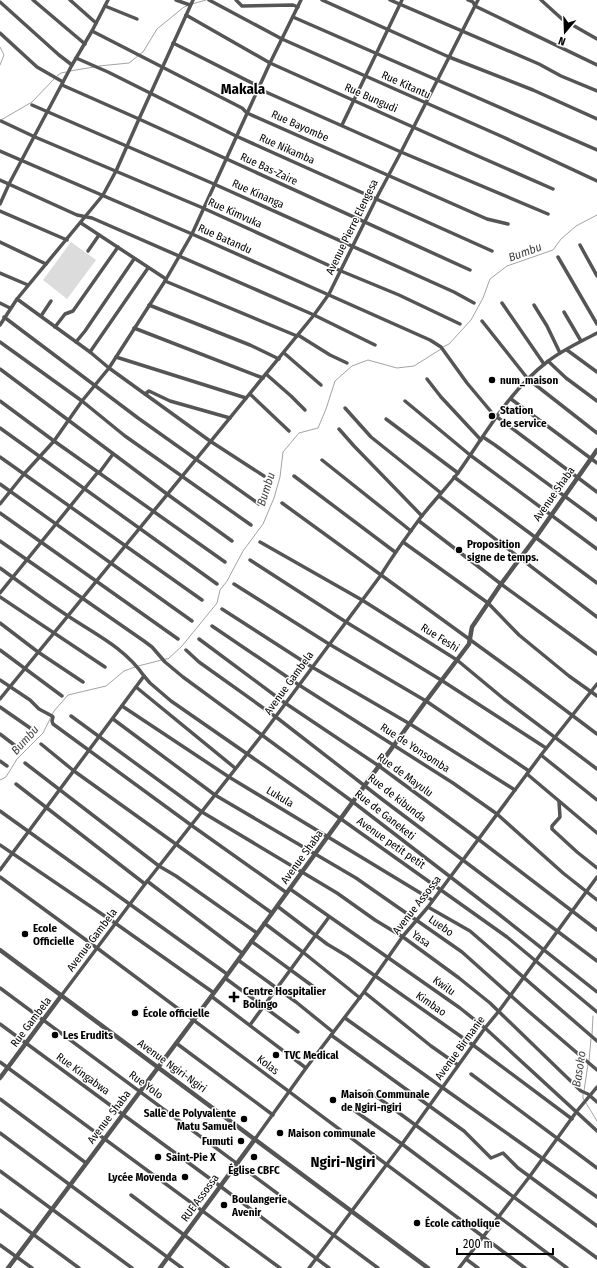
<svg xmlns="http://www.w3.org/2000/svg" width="597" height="1268" font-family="'Fira Sans Condensed',sans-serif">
	<rect width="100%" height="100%" fill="#fff"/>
	<path fill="#dcdcdc" d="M71,242L96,260L67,299L43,280Z"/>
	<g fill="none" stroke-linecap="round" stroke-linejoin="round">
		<g stroke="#a3a3a3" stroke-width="1">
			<path d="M192,4L206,0"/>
			<path d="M0,47L4,55L0,65"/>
			<path d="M140,54L143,52L157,29L184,7L187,6"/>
			<path d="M99,66L129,63L138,56"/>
			<path d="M70,71L94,67"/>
			<path d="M57,76L61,73L66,72"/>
			<path d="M1,120L32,102L55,78"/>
			<path d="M443,347L449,344L471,320L483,298L490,279L507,266L553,250L561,239L576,226L597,215"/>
			<path d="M165,659H168L182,646L217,603L220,590L227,581L243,551L263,524L274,498L280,477L283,452L299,433L318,428L326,409L335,381L352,366L368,360L397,368L414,366L441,349"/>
			<path d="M138,666L162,660"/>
			<path d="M0,780L6,777L17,759L43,733L54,711L68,695L106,686L124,671L135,667"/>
			<path d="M592,1035L593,1016"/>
			<path d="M589,1061L591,1039"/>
			<path d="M584,1091L588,1064"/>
			<path d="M583,1094V1098L584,1100"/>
			<path d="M586,1103L597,1121"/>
		</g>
		<g stroke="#555" stroke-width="3.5">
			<path d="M33,0L85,44"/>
			<path d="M70,0L96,23"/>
			<path d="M176,0L190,5"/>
			<path d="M209,0L282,39L503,137L597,181"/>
			<path d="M236,0L242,6L293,5L298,7"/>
			<path d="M322,0L449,57L533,90L597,119"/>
			<path d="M390,0L539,64L561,76L597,91"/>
			<path d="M468,0L473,2L475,6L597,65"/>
			<path d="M541,0L562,19L597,39"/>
			<path d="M0,2L59,55L72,65"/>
			<path d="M105,6L137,19"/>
			<path d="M186,15L270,63L471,153L553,189"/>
			<path d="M293,17L597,150"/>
			<path d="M92,31L242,108L247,113L487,219L508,224"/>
			<path d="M0,33L37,67L63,82"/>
			<path d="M173,43L260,87"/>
			<path d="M76,58L108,72L236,136L492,251"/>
			<path d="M62,85L139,119L470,270"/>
			<path d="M259,89L401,152L548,214"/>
			<path d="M32,105L214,184L454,292L474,303"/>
			<path d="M1,121L35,137L203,208L341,271L399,295L460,324"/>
			<path d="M342,125L402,0"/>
			<path d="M0,151L192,234L430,340L441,347L467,383L493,414L597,492"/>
			<path d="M0,180L77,215L92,218L314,315L375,345"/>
			<path d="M0,204L9,184L72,65L92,31L108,0"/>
			<path d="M0,211L67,240"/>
			<path d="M81,223L166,279"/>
			<path d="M0,242L46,264"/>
			<path d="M580,245L597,276"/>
			<path d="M88,251L99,235"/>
			<path d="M558,257L597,324"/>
			<path d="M0,273L28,285"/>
			<path d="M165,281L297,336"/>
			<path d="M17,299L90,352L109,368L210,441L264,476"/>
			<path d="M0,303L10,308"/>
			<path d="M502,303L544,364"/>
			<path d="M149,305L250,345L279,359"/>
			<path d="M534,305L547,326L560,353"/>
			<path d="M564,312L581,341"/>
			<path d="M41,316L51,301"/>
			<path d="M4,317L138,418L259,504"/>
			<path d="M482,321L528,379L597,433"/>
			<path d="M0,325L17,299L103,195L116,171L139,119L193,0"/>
			<path d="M55,327L65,314L73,311L118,247"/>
			<path d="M134,328L263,378"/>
			<path d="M298,335L330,355L347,363"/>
			<path d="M0,342L82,401L125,436L251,525"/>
			<path d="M76,342L85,331L134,259"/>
			<path d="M567,350L597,372"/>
			<path d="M90,352L148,268"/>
			<path d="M284,353L321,385"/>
			<path d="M116,357L246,398"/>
			<path d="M548,361L566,378L597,401"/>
			<path d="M0,369L167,494L232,541"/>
			<path d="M266,374L291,396L305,410"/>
			<path d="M427,379L441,397L481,440"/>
			<path d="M145,394L149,391L170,401L230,418"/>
			<path d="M250,394L289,431"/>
			<path d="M511,399L597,463"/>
			<path d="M0,401L54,441L225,562"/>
			<path d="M405,401L470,455L597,549"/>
			<path d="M345,408L371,437L441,493"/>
			<path d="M386,419L458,473"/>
			<path d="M0,428L217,584"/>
			<path d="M339,429L354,446L422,516"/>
			<path d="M483,437L495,445L597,520"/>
			<path d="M0,457L202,600"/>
			<path d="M322,460L411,531"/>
			<path d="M99,473L113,454"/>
			<path d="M294,476L395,552"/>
			<path d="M454,477L597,583"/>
			<path d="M0,484L192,621"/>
			<path d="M439,496L597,617"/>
			<path d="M282,503L520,676L597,734"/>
			<path d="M0,504L24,474L54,441L82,401L109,368L165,281L192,234L270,63L301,0"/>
			<path d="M0,513L178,639"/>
			<path d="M419,521L501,584L597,654"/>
			<path d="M0,541L144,641L152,647L165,662L183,677L353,802L496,912L597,992"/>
			<path d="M260,542L362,600L457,660L504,699L597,769"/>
			<path d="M403,542L488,603L519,635L569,676L597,696"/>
			<path d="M250,560L346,622L441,680L546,748"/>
			<path d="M0,568C22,584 45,601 68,616C95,634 125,648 144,676"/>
			<path d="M234,584L329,644L426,701L529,771"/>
			<path d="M0,593L98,472"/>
			<path d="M0,597L105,667"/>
			<path d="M222,609L312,667L410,724L515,790"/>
			<path d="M0,623L38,652L83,682"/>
			<path d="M212,626L299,685L453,783L497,814L563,873L597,900"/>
			<path d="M199,639L285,703L379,766L478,839L597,930"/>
			<path d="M0,650L62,696"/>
			<path d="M186,650L199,662L276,717L383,800L597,961"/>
			<path d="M0,680L30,700L39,709L52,716L53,717L52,721L53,724L191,825L287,893"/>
			<path d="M136,687L235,768"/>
			<path d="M0,699L314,315L329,294L376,199L401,152L478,0"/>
			<path d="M122,706L229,777L432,900"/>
			<path d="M0,707L33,730"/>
			<path d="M71,716L202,812L337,893L375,920L403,937L459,978L490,1003L581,1091L588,1094L597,1102"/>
			<path d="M113,719L215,795L356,878L462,952L527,1010L597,1070"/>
			<path d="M0,734L17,747"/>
			<path d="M41,744L74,771L272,913"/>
			<path d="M541,755L597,800"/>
			<path d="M0,761L7,766"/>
			<path d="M25,763L159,866L176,876L257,933"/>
			<path d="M527,774L597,833"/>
			<path d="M16,784L145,884"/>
			<path d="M559,802L560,817L552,826V829L577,852L597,868"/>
			<path d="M0,811L227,974"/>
			<path d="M0,845L115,923L214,993"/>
			<path d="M0,870L144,676L150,683L171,701L341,819L507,937L597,1012"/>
			<path d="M0,877L97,948L525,1268"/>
			<path d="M147,881L242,953"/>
			<path d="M290,889L460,1008L485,1028L597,1131"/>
			<path d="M277,906L327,944L347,956L473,1045L572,1119"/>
			<path d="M428,907L470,931L597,1041"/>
			<path d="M264,923L304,953L360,998"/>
			<path d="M251,941L318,990"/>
			<path d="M238,960L296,1002L333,1032"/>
			<path d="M225,978L298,1032"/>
			<path d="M0,988L378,1268"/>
			<path d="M364,992L431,1046L458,1065"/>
			<path d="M61,996L145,884L262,735L381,575C393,555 407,536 421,517C433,502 446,488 458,473C485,435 509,391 547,362C562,350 580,342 597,333"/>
			<path d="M211,996L306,1068"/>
			<path d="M345,1018L443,1088L597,1197"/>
			<path d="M0,1024L220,1186L329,1268"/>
			<path d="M250,1025L329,917"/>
			<path d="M331,1035L464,1131L491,1158L503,1153L518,1168L597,1226"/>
			<path d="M176,1043L273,1115"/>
			<path d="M0,1062L280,1268"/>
			<path d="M471,1074L597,1168"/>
			<path d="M369,1091L597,1258"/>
			<path d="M0,1099L86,1163"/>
			<path d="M355,1111L402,1144L567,1268"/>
			<path d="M0,1133L182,1268"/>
			<path d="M255,1139L306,1068L364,992L403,936L428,907L541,755L597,684"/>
			<path d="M0,1171L132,1268"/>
			<path d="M131,1195L228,1268"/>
			<path d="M0,1210L79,1268"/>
			<path d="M0,1245L32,1268"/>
			<path d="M466,1259L478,1268"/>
			<path d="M309,1268L402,1144L485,1028L499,1011L597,877"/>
			<path d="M459,1268L530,1176L577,1111L597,1087"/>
		</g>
		<g stroke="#555" stroke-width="4.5">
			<path d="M0,950L428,1268"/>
			<path d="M0,1078L61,996"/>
			<path d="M8,1268L225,978L426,701L469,644L472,627L501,584L536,537L597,450"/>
			<path d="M160,1268L255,1139"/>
		</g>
	</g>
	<g fill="#000" stroke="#fff" stroke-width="1.5">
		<circle cx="492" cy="380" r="4"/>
		<circle cx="492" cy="416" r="4"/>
		<circle cx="459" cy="550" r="4"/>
		<circle cx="25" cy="934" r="4"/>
		<path d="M232 991h4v4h4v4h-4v4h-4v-4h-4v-4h4z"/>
		<circle cx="135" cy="1013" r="4"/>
		<circle cx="55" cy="1035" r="4"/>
		<circle cx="276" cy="1055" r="4"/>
		<circle cx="333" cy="1100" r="4"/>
		<circle cx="244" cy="1119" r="4"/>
		<circle cx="280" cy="1133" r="4"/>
		<circle cx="241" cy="1141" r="4"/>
		<circle cx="158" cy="1157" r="4"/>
		<circle cx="254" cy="1157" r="4"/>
		<circle cx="185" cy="1177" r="4"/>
		<circle cx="224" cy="1205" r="4"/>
		<circle cx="417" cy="1223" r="4"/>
	</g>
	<g text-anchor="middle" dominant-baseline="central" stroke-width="3" stroke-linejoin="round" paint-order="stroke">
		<g font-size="11" fill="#000" stroke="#fff">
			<text transform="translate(406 85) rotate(24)">Rue Kitantu</text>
			<text transform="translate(371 98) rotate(24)">Rue Bungudi</text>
			<text transform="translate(300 126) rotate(24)">Rue Bayombe</text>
			<text transform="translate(287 149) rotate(24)">Rue Nikamba</text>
			<text transform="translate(269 169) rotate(25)">Rue Bas-Zaire</text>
			<text transform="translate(258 194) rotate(24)">Rue Kinanga</text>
			<text transform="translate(235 213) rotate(24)">Rue Kimvuka</text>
			<text transform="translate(352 227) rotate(-64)">Avenue Pierre Elengesa</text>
			<text transform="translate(225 239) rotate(24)">Rue Batandu</text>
			<text transform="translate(554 494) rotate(-55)">Avenue Shaba</text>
			<text transform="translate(440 638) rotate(32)">Rue Feshi</text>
			<text transform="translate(289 683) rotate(-54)">Avenue Gambela</text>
			<text transform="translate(415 748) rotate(33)">Rue de Yonsomba</text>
			<text transform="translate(405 775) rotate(36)">Rue de Mayulu</text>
			<text transform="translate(280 797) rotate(31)">Lukula</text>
			<text transform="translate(397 798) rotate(38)">Rue de kibunda</text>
			<text transform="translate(385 815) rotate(38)">Rue de Ganeketi</text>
			<text transform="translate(391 843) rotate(35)">Avenue petit petit</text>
			<text transform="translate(302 857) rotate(-54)">Avenue Shaba</text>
			<text transform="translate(417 905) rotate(-52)">Avenue Assossa</text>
			<text transform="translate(441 926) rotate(35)">Luebo</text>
			<text transform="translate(421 939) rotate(36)">Yasa</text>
			<text transform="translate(92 940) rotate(-53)">Avenue Gambela</text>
			<text transform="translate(444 986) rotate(36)">Kwilu</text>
			<text transform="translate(431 1004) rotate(35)">Kimbao</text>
			<text transform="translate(31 1022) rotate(-53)">Rue Gambela</text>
			<text transform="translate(460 1048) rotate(-54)">Avenue Birmanie</text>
			<text transform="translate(268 1065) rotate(37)">Kolas</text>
			<text transform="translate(172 1066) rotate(36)">Avenue Ngiri-Ngiri</text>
			<text transform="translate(83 1074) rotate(36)">Rue Kingabwa</text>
			<text transform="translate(146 1085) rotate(36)">Rue Yolo</text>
			<text transform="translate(109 1117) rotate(-53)">Avenue Shaba</text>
			<text transform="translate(200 1198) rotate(-54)">RUE Assossa</text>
		</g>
		<g font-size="11" font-weight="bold" fill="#000" stroke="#fff" text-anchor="start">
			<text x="500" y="380">num_maison</text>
			<text x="500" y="410">Station<tspan x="500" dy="13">de service</tspan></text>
			<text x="467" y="544">Proposition<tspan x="467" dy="13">signe de temps.</tspan></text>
			<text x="33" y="928">Ecole<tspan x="33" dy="13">Officielle</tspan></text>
			<text x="243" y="991">Centre Hospitalier<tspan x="243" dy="13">Bolingo</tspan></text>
			<text x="143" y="1013">École officielle</text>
			<text x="63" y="1035">Les Erudits</text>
			<text x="284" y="1055">TVC Medical</text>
			<text x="341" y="1094">Maison Communale<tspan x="341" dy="13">de Ngiri-ngiri</tspan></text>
			<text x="236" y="1113" text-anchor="end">Salle de Polyvalente<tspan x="236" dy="13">Matu Samuel</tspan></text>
			<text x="288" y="1133">Maison communale</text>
			<text x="233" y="1141" text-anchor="end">Fumuti</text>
			<text x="166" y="1157">Saint-Pie X</text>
			<text x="254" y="1170" text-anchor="middle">Église CBFC</text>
			<text x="177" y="1177" text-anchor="end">Lycée Movenda</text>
			<text x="232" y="1199">Boulangerie<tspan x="232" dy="13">Avenir</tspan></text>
			<text x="425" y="1223">École catholique</text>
		</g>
		<g font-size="12" font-style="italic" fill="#444" stroke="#fff">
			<text transform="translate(525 252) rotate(-20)">Bumbu</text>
			<text transform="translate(266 489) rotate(-72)">Bumbu</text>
			<text transform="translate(25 740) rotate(-48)">Bumbu</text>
			<text transform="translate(579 1069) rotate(-81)">Basoko</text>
		</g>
		<g font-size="15" font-weight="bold" fill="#000" stroke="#fff">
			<text x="243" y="89">Makala</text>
			<text x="343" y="1162">Ngiri-Ngiri</text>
		</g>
	</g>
	<g transform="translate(565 32) rotate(199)" stroke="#ffffff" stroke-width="3" paint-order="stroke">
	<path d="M0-3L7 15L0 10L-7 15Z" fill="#000000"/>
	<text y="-6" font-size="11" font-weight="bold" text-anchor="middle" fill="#000000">N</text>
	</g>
	<path d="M457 1248v6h96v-6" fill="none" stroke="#000000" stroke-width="2"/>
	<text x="463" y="1248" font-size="12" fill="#000000" stroke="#ffffff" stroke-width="3" paint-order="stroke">200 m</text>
</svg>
